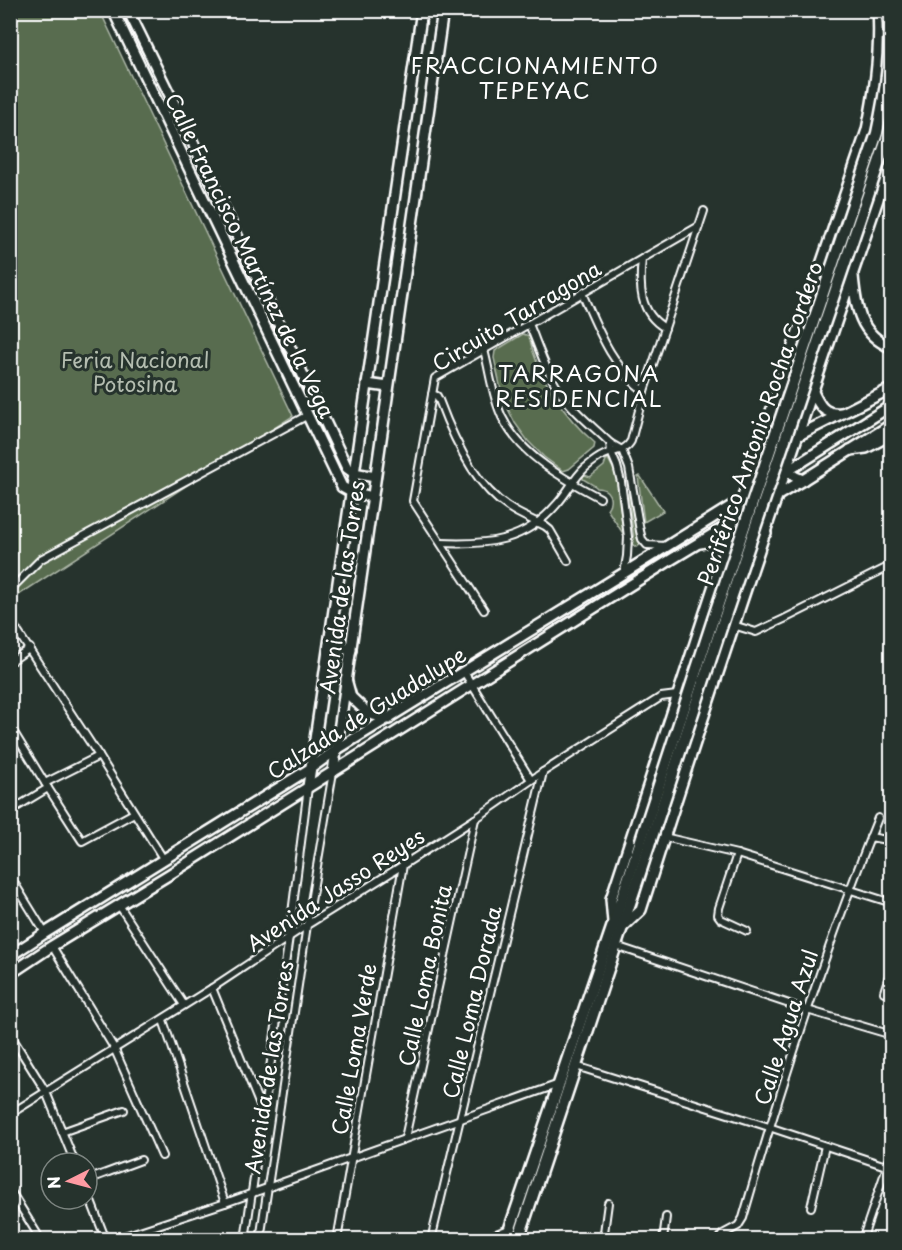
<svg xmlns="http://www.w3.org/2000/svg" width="902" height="1250" font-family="'Playpen Sans',sans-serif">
	<rect width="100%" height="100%" fill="#26332d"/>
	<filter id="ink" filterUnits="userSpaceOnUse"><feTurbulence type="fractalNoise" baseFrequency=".0167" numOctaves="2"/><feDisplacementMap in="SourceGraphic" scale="12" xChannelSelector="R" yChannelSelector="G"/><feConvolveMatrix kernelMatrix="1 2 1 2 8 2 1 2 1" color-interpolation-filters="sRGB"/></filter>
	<g filter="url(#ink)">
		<g fill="#586c4f" stroke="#acb6a7" stroke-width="1.5">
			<path d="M11,11H100L293,416L11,600Z"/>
			<path d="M523,334L529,336C537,376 564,417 595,443L594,448L569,469L563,471L544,457L528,441L515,423L503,399L494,358L495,351Z"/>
			<path d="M608,459L616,474L624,535L607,509C614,499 609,488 597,488L595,486L583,479V476L585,475L590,477L604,466L606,460Z"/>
			<path d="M640,476L663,511L644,522L638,477Z"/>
			<path d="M629,493H631L637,538L640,541V545L636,547L632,544L634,539L628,494Z"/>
		</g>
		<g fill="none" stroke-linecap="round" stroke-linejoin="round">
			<defs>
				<g id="street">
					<path d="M642,259C639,286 639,313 665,328"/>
					<path d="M582,293C598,329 612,367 644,391"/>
					<path d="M529,324C539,348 547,375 563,396C576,414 595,428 610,443"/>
					<path d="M484,350C490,372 492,396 502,417C521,456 564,479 600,498"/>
					<path d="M432,394L437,396L439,400C452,435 475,486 508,507C519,515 533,520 545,526L550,530L568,561"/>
					<path d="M441,543C488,545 525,542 557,504C567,493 574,478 585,468C591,463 597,458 604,455C615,450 625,452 631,441L644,391L704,211"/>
					<path d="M624,573L627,556L628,537L621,482L617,466L611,452L610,443L622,450L629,468L640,531L642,539L647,545L666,546"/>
					<path d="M10,590L41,559L308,415"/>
					<path d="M484,610L413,501L435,378L699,226"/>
					<path d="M10,620L99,756L164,860"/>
					<path d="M733,625L756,632L784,619L892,565"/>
					<path d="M10,662L30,648"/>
					<path d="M464,672L531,780"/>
					<path d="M10,726L48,788L82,841L134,813"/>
					<path d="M45,783L99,756"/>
					<path d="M10,811L48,788"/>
					<path d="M664,837L737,854L892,903"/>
					<path d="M870,837L892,841"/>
					<path d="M737,854L719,908L718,915L721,919L747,931"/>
					<path d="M10,876L45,933"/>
					<path d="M119,905L184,1005"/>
					<path d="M52,946L114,1048L162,1156"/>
					<path d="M616,946L807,1010L892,1035"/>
					<path d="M212,988L263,1113"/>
					<path d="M884,992L892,966"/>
					<path d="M163,1020L225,1203"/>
					<path d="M10,1034L46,1092L75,1163"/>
					<path d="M576,1066L769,1127L892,1168"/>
					<path d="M10,1114L212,988L307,925L403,865L475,819L543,772L661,697L677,695"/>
					<path d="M62,1132L124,1110"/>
					<path d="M405,1138L475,819"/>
					<path d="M87,1180L141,1160"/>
					<path d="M10,1190L41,1240"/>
					<path d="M87,1191L106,1240"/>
					<path d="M811,1207L825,1146"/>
					<path d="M112,1240L225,1203L559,1084"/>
					<path d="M245,1240L289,937L308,787"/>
					<path d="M260,1240L307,925L333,772"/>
					<path d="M337,1240L403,865"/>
					<path d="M431,1240L543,772"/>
					<path d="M481,1240L509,1229"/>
					<path d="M603,1240L608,1203"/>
					<path d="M663,1240L666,1217"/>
					<path d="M719,1240L723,1234L738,1226L743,1218C782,1083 825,949 878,818"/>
					<path d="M862,1240L892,1152"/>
				</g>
				<g id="secondary">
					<path d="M113,10L342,487L351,492L372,497"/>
					<path d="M128,10L187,130L347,468L354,473L375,477"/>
					<path d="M853,276C856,308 859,334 892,348"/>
					<path d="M367,384L388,387"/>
					<path d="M813,392C819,405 824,415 841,413"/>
					<path d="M799,435L892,388"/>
					<path d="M850,450L866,448L892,434"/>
					<path d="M329,645L351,650"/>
					<path d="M333,772L443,10"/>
					<path d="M308,787L422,10"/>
					<path d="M613,922L611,899L776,396L867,130C875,91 881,51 878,10"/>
					<path d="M623,927L641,910C721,658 807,408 892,158"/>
				</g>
				<g id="primary">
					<path d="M764,433C772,455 779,472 803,480"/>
					<path d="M756,514L766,533"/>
					<path d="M700,543C709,541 714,541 721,547L723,557"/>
					<path d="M346,679L351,697L369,714L389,719"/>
					<path d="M10,956L45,933L311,768L336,750L624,573L786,472L892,405"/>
					<path d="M10,974L52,946L170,874L672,559L803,480L892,424"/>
				</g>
				<g id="highway">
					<path d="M506,1240L613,925L640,843"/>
					<path d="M518,1240L649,846"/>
				</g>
			</defs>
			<use href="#street" stroke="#fff" stroke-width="10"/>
			<use href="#secondary" stroke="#fff" stroke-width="14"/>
			<use href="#primary" stroke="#fff" stroke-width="14"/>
			<use href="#highway" stroke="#fff" stroke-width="15"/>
			<use href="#street" stroke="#26332d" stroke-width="6"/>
			<use href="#secondary" stroke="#26332d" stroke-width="9"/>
			<use href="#primary" stroke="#26332d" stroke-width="9"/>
			<use href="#highway" stroke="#26332d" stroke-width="10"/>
			<defs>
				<g id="highway-bridge">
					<path d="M640,843L713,619L877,133C886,92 892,52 888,10"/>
					<path d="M649,846L723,622L888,136L892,122"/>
				</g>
			</defs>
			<use href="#highway-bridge" stroke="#fff" stroke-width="15" stroke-linecap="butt"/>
			<use href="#highway-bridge" stroke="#26332d" stroke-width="10"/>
		</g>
	</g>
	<g text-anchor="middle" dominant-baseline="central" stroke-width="6" stroke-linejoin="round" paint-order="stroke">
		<g font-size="21" fill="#fff" stroke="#26332d">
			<text transform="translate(251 255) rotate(64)">Calle Francisco Martínez de la Vega</text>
			<text transform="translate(516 315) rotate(-31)">Circuito Tarragona</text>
			<text transform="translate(759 423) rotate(-71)">Periférico Antonio Rocha Cordero</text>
			<text transform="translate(341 587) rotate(-82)">Avenida de las Torres</text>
			<text transform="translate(366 712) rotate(-32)">Calzada de Guadalupe</text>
			<text transform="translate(335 889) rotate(-33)">Avenida Jasso Reyes</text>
			<text transform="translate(424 975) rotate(-78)">Calle Loma Bonita</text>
			<text transform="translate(471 1002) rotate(-77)">Calle Loma Dorada</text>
			<text transform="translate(785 1027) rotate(-72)">Calle Agua Azul</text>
			<text transform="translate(353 1049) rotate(-80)">Calle Loma Verde</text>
			<text transform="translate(268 1067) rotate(-81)">Avenida de las Torres</text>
		</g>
		<g font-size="21" fill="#b4bdb0" stroke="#26332d">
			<text x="135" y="359">Feria Nacional<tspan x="135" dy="24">Potosina</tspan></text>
		</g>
		<g font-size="22" letter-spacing="1.5" fill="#fff" stroke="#26332d">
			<text x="535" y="64">FRACCIONAMIENTO<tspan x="535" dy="25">TEPEYAC</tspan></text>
			<text x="579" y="372">TARRAGONA<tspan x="579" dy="25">RESIDENCIAL</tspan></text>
		</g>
	</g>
	<rect width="902" height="1250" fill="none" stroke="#26332d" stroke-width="36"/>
	<rect x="18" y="18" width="866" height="1214" fill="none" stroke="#fff" stroke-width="2" filter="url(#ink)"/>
	<g transform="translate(69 1181) rotate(264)"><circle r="28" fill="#26332d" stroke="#7d8581" stroke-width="1.5"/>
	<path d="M0-4.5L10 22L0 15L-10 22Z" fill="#ff9aa2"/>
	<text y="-9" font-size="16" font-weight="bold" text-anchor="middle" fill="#ffffff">N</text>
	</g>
</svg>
